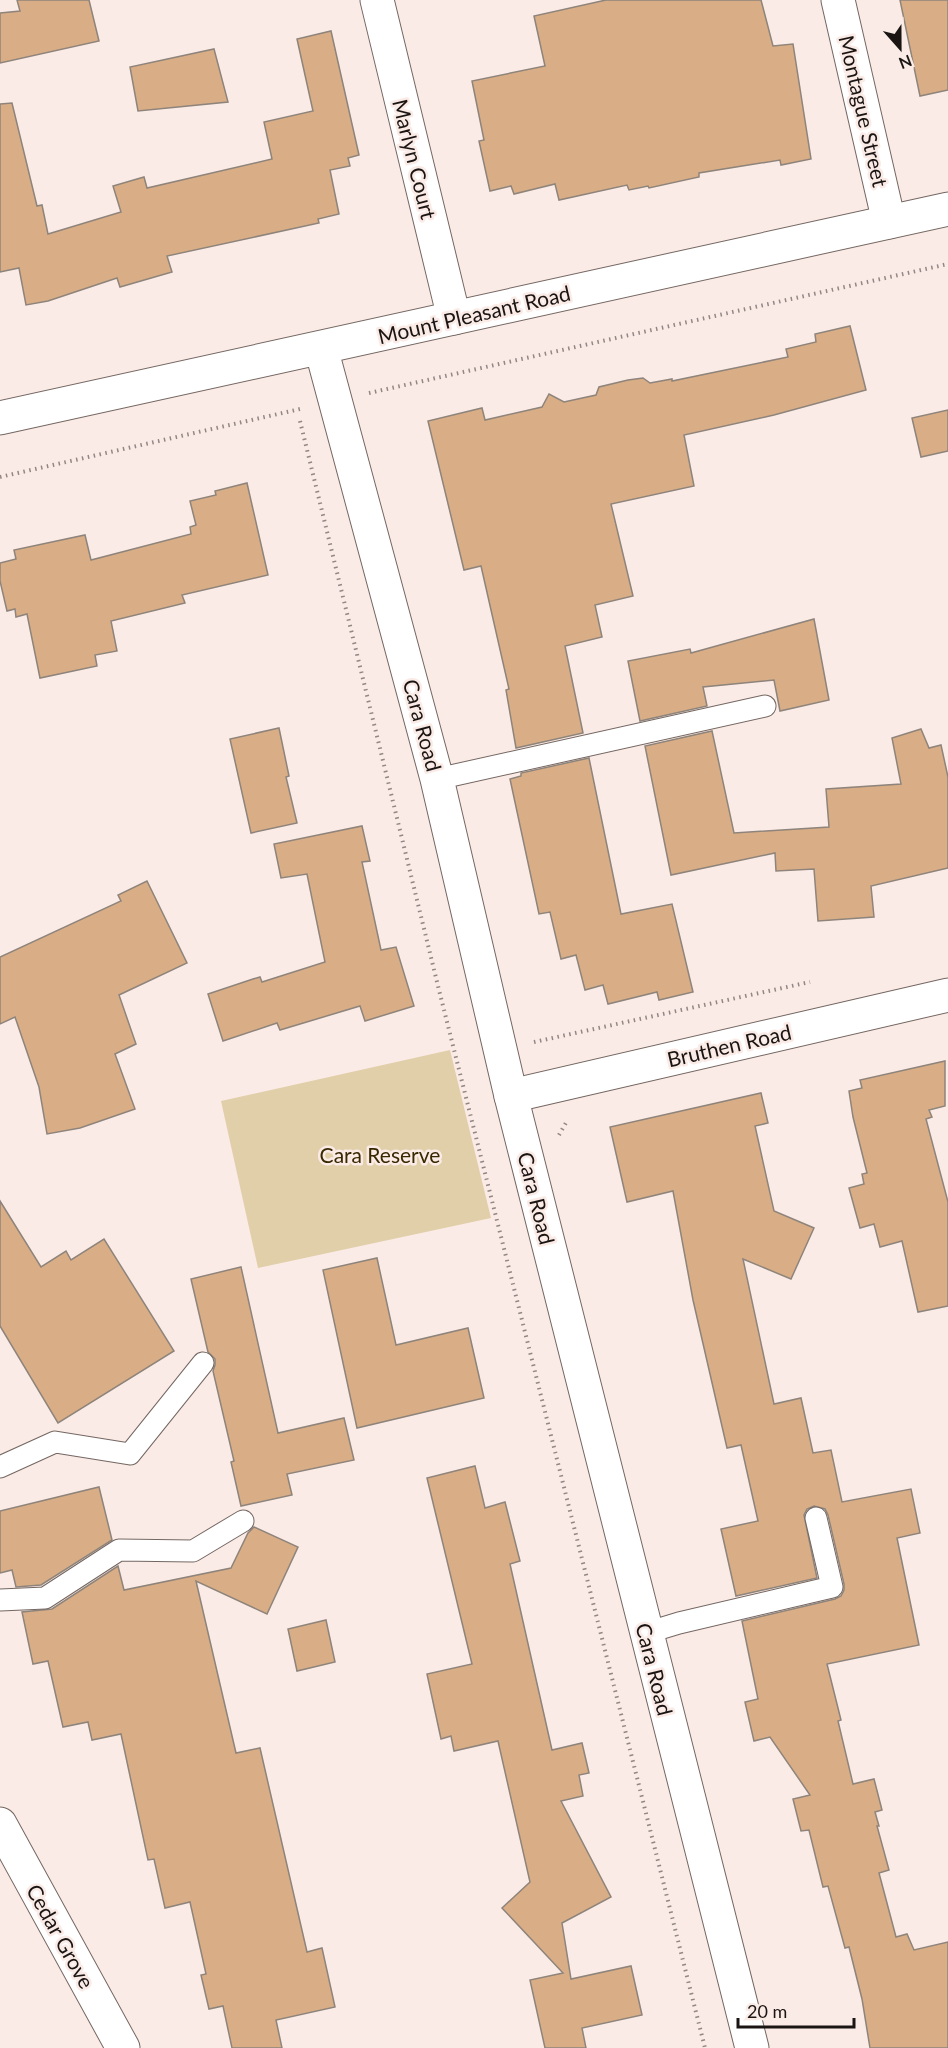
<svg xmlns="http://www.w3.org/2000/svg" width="948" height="2048" font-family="Lato,sans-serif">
	<rect width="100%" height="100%" fill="#fbebe6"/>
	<path fill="#e1cfaa" d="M450,1050L491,1218L258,1268L221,1101Z"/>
	<g fill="#d9ae86" stroke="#8e847b" stroke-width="1.5">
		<path d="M17,0H89L99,41L0,63V13L20,11Z"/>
		<path d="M606,0H761L773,46L793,44L811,159L781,165L780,160L699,173V177L649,188L648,186L629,190L627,185L559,200L555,184L514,194L511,186L490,191L479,141L484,140L472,81L545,66L534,16Z"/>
		<path d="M900,0H948V90L920,96Z"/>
		<path d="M331,31L359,155L348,158L350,166L330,170L339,214L318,219L319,223L167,256L172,272L120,287L117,278L48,301L26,305L19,268L0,272V104L12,103L37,206L42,205L48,234L121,212L113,186L144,177L147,188L272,159L264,122L313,111L297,39Z"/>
		<path d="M214,49L228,102L138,111L130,67Z"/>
		<path d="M850,326L866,390L774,415L684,435L694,486L611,504L633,596L595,605L602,637L565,646L583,733L516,748L506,690L509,689L481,566L464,570L428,421L482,408L485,420L542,407L549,394L564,402L596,395L599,387L628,380L643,378L650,383L672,379V381L788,357L786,349L816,342L815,334Z"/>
		<path d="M948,410V451L921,457L912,418Z"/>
		<path d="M247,483L268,575L182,595L185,603L111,621L117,651L95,655L97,666L40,678L27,614L16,617L15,609L7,611L0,581V563L16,559L14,550L85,535L91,560L191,534L190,527L196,525L190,501L216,495L215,491Z"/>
		<path d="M814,619L829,700L780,711L774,680L703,687L707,706L640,721L628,661L690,649L691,653Z"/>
		<path d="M279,728L289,776L286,777L297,823L251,833L230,739Z"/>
		<path d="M921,729L929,748L941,745L948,777V868L871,886L874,917L818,921L814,869L776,871L775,853L671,875L645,746L712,731L734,833L829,827L826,789L901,784L892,738Z"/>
		<path d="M589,758L621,914L672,904L693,992L659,1000L657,992L608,1004L603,985L585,990L576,955L561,959L550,912L539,914L510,779L521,776V773Z"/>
		<path d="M362,826L370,861L362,862L381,950L396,947L414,1006L365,1021L360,1006L280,1030L277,1023L223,1041L208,994L253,979L260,977L262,982L325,962L307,874L281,878L274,844Z"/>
		<path d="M147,881L187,963L119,995L136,1044L115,1054L135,1109L80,1128L47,1134L39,1087L15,1017L0,1024V957L121,901L118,895Z"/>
		<path d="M945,1061V1106L929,1110L932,1117L926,1119L948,1202V1306L918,1312L902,1241L880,1247L874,1224L860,1228L849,1188L864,1184L862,1174L867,1173L853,1117L849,1091L862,1088L860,1080Z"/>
		<path d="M761,1093L768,1123L755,1126L774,1211L814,1228L791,1279L743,1259L774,1404L801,1398L813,1453L831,1450L842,1502L911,1489L920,1533L897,1538L919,1645L827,1664L841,1720L838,1721L853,1784L874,1779L882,1810L875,1812L879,1826H877L889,1870L879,1873L896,1937L907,1934L914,1950L948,1942V2048H870L862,1999L849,1947L845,1948L828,1886L823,1887L809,1830L801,1831L793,1799L810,1795L770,1737L754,1741L745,1702L758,1699L742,1621L835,1599L841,1596L844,1590V1584L828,1515L825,1509L814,1506L807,1509L804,1515L817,1578L736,1596L721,1529L758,1521L741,1445L727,1448L693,1300L673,1191L627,1202L610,1127Z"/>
		<path d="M0,1201L41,1267L66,1251L71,1260L104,1239L174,1351L58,1423L0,1326Z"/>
		<path d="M377,1258L396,1345L468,1328L484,1398L357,1428L323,1270Z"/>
		<path d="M241,1267L278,1433L344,1418L354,1460L287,1474L292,1495L241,1506L231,1462L234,1461L213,1371L215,1365V1359L208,1352L191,1279Z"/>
		<path d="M475,1466L485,1508L505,1502L520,1561L510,1564L552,1750L582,1743L589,1773L579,1775L583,1796L561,1801L611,1897L562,1923L571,1979L631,1966L642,2015L582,2028L586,2048H545L530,1980L563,1973L502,1908L530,1882L498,1741L454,1751L451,1736L441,1739L427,1674L472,1664L427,1478Z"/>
		<path d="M99,1487L112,1540L41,1585L16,1587L12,1570L0,1573V1511Z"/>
		<path d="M254,1527L298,1547L267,1614L196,1581L236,1753L260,1748L307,1952L322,1948L335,2007L276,2020L282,2048H232L223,2006L209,2009L201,1975L206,1974L190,1902L165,1908L154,1859L148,1860L121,1734L92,1740L88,1722L63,1727L48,1661L33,1664L22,1612L52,1609L118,1566L124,1590L231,1568L248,1533Z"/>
		<path d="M326,1620L335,1662L297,1671L288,1629Z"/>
	</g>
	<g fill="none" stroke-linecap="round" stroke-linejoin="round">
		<defs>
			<g id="service">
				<path d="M437,779L765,706"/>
				<path d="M0,1467L55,1442L130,1454L203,1363"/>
				<path d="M0,1600L45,1598L119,1550L193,1551L243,1521"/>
				<path d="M646,1633L679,1623L832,1587L816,1518"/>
			</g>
			<g id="minor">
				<path d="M377,0L454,318"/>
				<path d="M838,0L889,222"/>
				<path d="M321,348L437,779L511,1096L752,2048"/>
				<path d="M511,1096L948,995"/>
				<path d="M0,1824L123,2048"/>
			</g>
			<path id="tertiary" d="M0,418L948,209"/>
		</defs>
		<use href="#service" stroke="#746762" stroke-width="23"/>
		<use href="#minor" stroke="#746762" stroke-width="35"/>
		<use href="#tertiary" stroke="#746762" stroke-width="35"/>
		<g stroke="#928784" stroke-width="4" stroke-dasharray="1.5 4.5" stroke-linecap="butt">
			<path d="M369,393L948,264"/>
			<path d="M300,421L439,990L705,2048"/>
			<path d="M0,477L300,409"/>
			<path d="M534,1042L810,982"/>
			<path d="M559,1135L567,1121"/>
		</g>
		<use href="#service" stroke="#fff" stroke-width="21"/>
		<use href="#minor" stroke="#fff" stroke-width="33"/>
		<use href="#tertiary" stroke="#fff" stroke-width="33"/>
	</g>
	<g text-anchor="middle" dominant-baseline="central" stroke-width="5" stroke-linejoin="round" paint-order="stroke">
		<g font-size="21" fill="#1a1513" stroke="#fbebe6">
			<text transform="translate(864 111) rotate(77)">Montague Street</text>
			<text transform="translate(415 159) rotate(76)">Marlyn Court</text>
			<text transform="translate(474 314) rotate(-13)">Mount Pleasant Road</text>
			<text transform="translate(423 725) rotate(75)">Cara Road</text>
			<text transform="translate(729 1045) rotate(-13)">Bruthen Road</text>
			<text transform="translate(537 1198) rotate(76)">Cara Road</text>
			<text transform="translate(655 1669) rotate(76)">Cara Road</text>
			<text transform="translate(61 1936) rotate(61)">Cedar Grove</text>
		</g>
		<g font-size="21" fill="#382800" stroke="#fbebe6">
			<text x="380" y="1154">Cara Reserve</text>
		</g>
	</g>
	<g transform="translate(900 48) rotate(159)" stroke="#fbebe6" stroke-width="4.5" paint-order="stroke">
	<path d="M0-4.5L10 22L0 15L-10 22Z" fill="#1a1513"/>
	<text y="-9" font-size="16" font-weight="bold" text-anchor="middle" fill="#1a1513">N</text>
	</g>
	<path d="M738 2018v9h116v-9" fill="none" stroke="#1a1513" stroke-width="3"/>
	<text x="747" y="2018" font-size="18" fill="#1a1513" stroke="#fbebe6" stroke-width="4.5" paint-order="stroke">20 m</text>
</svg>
